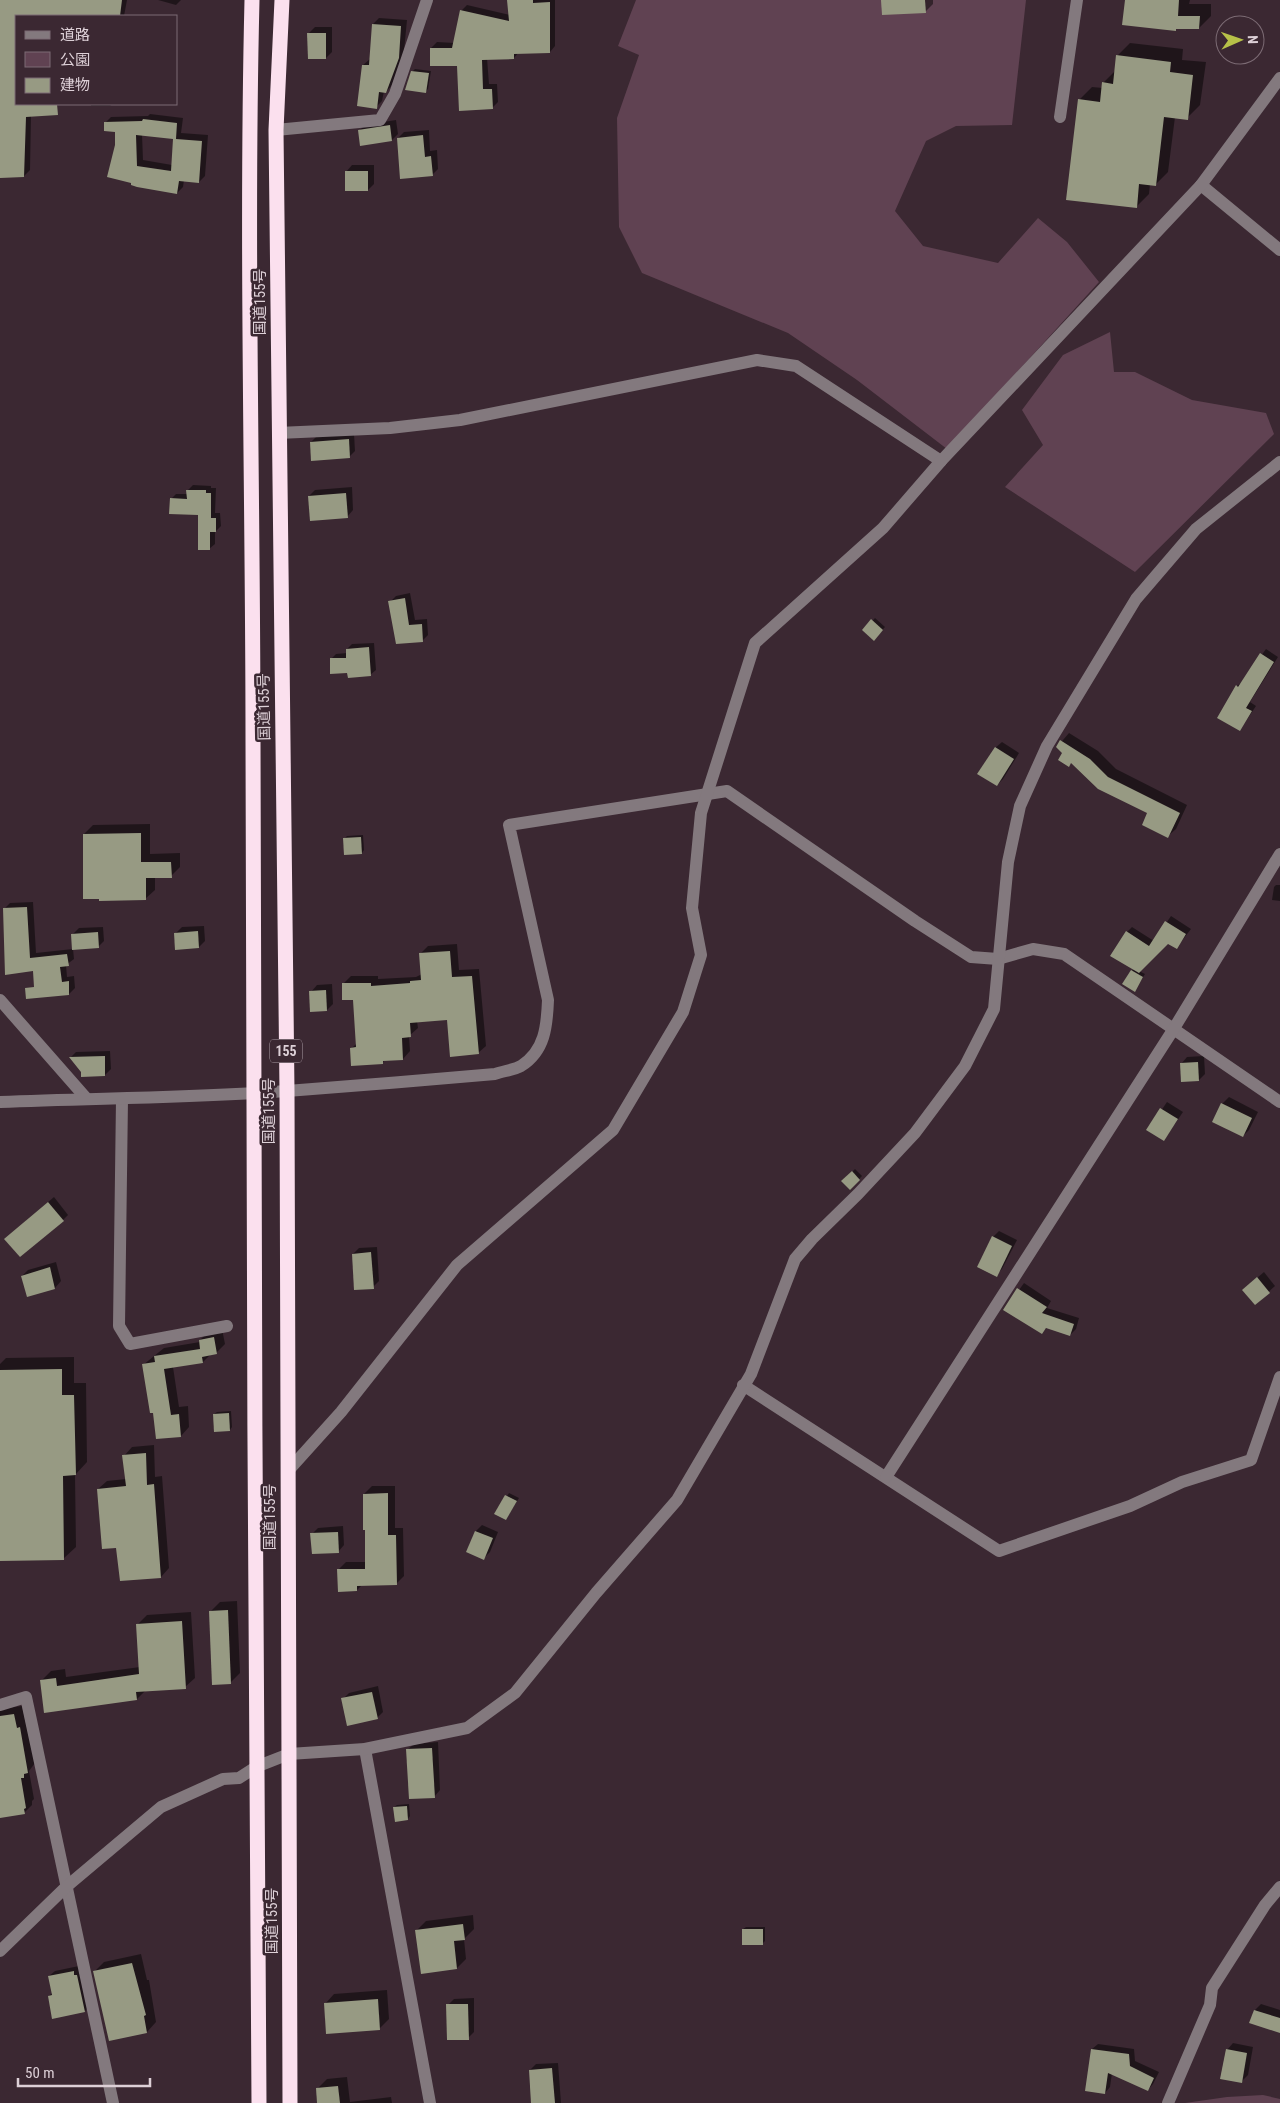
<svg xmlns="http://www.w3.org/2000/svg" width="1280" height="2103" font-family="'Roboto Condensed','Noto Sans JP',sans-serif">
	<rect width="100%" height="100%" fill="#3b2832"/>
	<g fill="#604252">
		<path d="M636,0H1026L1012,125L956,126L926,141L895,211L923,246L998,263L1038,218L1067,242L1099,282L947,449L857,380L788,333L642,273L619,227L617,118L639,55L618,46Z"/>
		<path d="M1110,332L1114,372H1135L1192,400L1266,413L1274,434L1135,572L1005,487L1043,445L1022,410L1063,355Z"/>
		<path d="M1263,2095L1280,2099V2103H1185L1227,2097Z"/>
	</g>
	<g fill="#0007" fill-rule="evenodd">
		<path d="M0,0H127L124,16H16V104H38V109L31,115L30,170L24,176L0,177Z"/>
		<path d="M158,0H181L176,5Z"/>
		<path d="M509,0H555V46L550,52H519L514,58H487L489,84H497L498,102L492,108L458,65L431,48L437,42L455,43L461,11L467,5L510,15Z"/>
		<path d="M882,0H933V4L925,12Z"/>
		<path d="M1126,0H1190L1189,4H1211V16L1199,28H1177L1175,30Z"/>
		<path d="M379,18L407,20L404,51L392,85L386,92L384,91L382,101L376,107L363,65L370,59L373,24Z"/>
		<path d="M315,27H332V52L326,58L309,33Z"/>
		<path d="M1130,43L1183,49L1182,60L1206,62L1200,105L1187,118L1175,117L1168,172L1156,184H1150L1149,194L1136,207L1079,100L1092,87L1103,88V83L1115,71L1117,56Z"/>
		<path d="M415,69L431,71L428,89L426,91L412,72Z"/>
		<path d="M91,104H113L110,106H91Z"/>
		<path d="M150,114L183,118L181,133L208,135L205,176L199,182L184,180L183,187L177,193L137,186L116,145V131L105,123L111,117L148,116ZM142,134L174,138L172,165L143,160Z"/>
		<path d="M396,120L398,134L392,140L359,131L365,125Z"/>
		<path d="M429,130L430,151L437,150L438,169L432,175L398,138L404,132Z"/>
		<path d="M352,165H374V184L368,190L346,172Z"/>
		<path d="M354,434L355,451L349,457L311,442L317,436Z"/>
		<path d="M193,485L211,486V488H216L215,513H220L221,526L215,532V544L209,549L199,514L171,499L176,494H188V490Z"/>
		<path d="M352,487L353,510L347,517L309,496L315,490Z"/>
		<path d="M410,593L415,620L427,619L428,635L422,641L390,602L396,596Z"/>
		<path d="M875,618L885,627L874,639L864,630Z"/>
		<path d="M374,643L376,670L370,675L348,672L331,659L336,654L347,653V649L352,644Z"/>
		<path d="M1266,649L1278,657L1250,702L1256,706L1240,730L1237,686L1242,682Z"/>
		<path d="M1069,733L1098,751L1116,769L1187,805L1176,829L1168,836L1149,813L1063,753L1057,747Z"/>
		<path d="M1002,742L1019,753L1003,779L997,785L995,748Z"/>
		<path d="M150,824V854L180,853V867L171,876H155V890L145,899L84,834L93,825Z"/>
		<path d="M363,835L364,850L362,853L344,839L347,836Z"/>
		<path d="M1276,885H1280V901L1272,900L1274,887Z"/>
		<path d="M33,902L36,953L73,949L74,959L66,965L67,977L74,976L75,988L69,994L34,970L4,909L10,903Z"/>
		<path d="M1171,916L1191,929L1177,947L1168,942L1139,971L1145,974L1134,991L1132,971L1134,969L1127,932L1132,927L1154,941Z"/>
		<path d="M204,926L205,941L199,947L176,933L182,927Z"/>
		<path d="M103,927L104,941L98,947L73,934L79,928Z"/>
		<path d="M457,944L459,970L479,969L486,1046L478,1053L448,1018L417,1021L418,1028L409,1036L410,1051L403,1059L385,1060L382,1063L352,1048L357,1043L354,999L343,984L351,976H378V979L416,977L422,974L421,953L428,946Z"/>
		<path d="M332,984L333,1004L327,1010L311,992L317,985Z"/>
		<path d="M110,1051L111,1069L105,1075L82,1072L71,1057L76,1052Z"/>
		<path d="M1204,1056L1205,1074L1199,1080L1181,1064L1187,1057Z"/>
		<path d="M1229,1097L1258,1112L1249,1130L1243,1136L1214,1122L1222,1104Z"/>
		<path d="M1167,1102L1183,1112L1164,1140L1148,1130Z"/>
		<path d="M855,1169L862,1176L850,1189L843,1181Z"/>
		<path d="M54,1197L68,1215L63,1220L12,1233Z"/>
		<path d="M999,1231L1017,1240L1002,1269L996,1275L993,1237Z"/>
		<path d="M377,1247L379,1281L373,1287L353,1254L359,1248Z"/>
		<path d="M56,1262L61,1281L55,1288L28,1295L22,1276L28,1270Z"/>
		<path d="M1264,1272L1275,1286L1255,1304L1250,1284Z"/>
		<path d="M1024,1283L1051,1301L1047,1308L1079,1318L1076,1329L1070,1335L1047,1327L1042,1333L1005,1310Z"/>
		<path d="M222,1329L225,1344L216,1353L211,1354L203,1362L173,1367L179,1407L188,1406L189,1427L181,1436L154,1411L143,1365L164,1348L200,1342V1340L209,1331Z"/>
		<path d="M74,1357V1383H86L87,1462L75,1475L76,1547L63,1559L0,1560V1364L6,1358Z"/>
		<path d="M231,1411L232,1427L230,1430L214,1414L217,1412Z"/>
		<path d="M154,1445L155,1477L162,1476L169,1568L161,1577L98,1489L107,1481L126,1479L124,1456L132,1447Z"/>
		<path d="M372,1486H395V1528H403L404,1576L396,1584L362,1585L357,1590L338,1570L346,1562H367L364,1494Z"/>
		<path d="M509,1493L519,1498L506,1519L496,1513Z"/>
		<path d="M482,1525L498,1532L490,1552L484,1558L468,1551L476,1531Z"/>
		<path d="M343,1526L344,1545L338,1552L312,1534L318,1528Z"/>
		<path d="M237,1601L240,1673L230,1683L210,1612L220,1602Z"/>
		<path d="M191,1612L195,1678L185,1687L146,1690L137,1699L46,1712L41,1681L51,1671L65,1669L66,1677L140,1667L138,1624L147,1615Z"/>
		<path d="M378,1686L383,1712L377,1718L343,1699L349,1693Z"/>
		<path d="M22,1706L35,1763L29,1771L34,1799L32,1801V1805L24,1813L0,1817V1709Z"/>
		<path d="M438,1742L440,1790L434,1797L407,1750L414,1744Z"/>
		<path d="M409,1804L410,1816L408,1819L394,1807L397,1805Z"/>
		<path d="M473,1915L474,1929L464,1939L466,1959L457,1968L417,1930L426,1921Z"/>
		<path d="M746,1927H765V1941L762,1944L743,1929Z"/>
		<path d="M141,1954L147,1980H149L156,2022L147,2032L94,1972L104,1962Z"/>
		<path d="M79,1966L90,2006L85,2011L49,1996L52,1993L49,1976L55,1971Z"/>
		<path d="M387,1990L389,2019L379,2029L325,2004L334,1994Z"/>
		<path d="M474,1998V2032L468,2038L448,2005L454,1999Z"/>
		<path d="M1261,2004L1280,2010V2031L1255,2010Z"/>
		<path d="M1233,2043L1253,2047L1248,2075L1242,2081L1227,2050Z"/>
		<path d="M1098,2044L1134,2049L1135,2061L1159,2072L1153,2084L1148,2090L1112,2073L1110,2087L1105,2093L1092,2049Z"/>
		<path d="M558,2063L561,2103H532L530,2070L536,2064Z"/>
		<path d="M347,2077L350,2102L391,2097L392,2103H319L317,2089L327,2079Z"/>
	</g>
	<g fill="#979a83" fill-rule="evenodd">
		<path d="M0,0H122L120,16H16V104H57L58,115L26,117L24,177L0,178Z"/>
		<path d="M507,0H533V3L550,2V53L514,54V59L482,60L483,89H492L493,109L459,111L457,66H430V48H452L460,10L509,21Z"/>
		<path d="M881,0H925L926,13L882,15Z"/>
		<path d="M1125,0H1179L1178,16H1200L1199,29H1176V31L1122,25Z"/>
		<path d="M372,24L401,26L399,58L386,93L379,92L377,109L357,106L362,65H369Z"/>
		<path d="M307,33H326V59H308Z"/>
		<path d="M1116,55L1171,62L1170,72L1193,75L1188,120L1164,117L1156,186L1139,184L1137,208L1066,200L1078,99L1100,102L1102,82L1113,84Z"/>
		<path d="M411,71L429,73L426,93L405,90Z"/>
		<path d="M143,119L177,123L176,139L202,141L199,183L179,181L177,194L137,187L131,185V183L107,177L115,145V132L104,131V122L142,121ZM136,135L173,139L171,171L137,166Z"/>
		<path d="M390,125L392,141L360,146L358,130Z"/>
		<path d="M423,135L425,157L431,156L433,176L400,179L397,138Z"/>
		<rect x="345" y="171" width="23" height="20"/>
		<path d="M349,439L350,458L311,461L310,442Z"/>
		<path d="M186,490H206V493H211V518H216V532H210V550H198V515L169,514L170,498L187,499Z"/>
		<path d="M346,493L348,518L310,521L308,496Z"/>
		<path d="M405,598L409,625L422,624L423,642L396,644L388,601Z"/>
		<path d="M871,619L883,630L874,641L862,630Z"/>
		<path d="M369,647L371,676L348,678L347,673L330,674V658H346V649Z"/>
		<path d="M1260,653L1274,662L1246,708L1252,711L1240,731L1217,718L1236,685L1238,687Z"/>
		<path d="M1060,740L1090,759L1108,777L1180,813L1168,838L1142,825L1147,813L1098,789L1071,763L1069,767L1058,760L1062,753L1056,747Z"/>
		<path d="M995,747L1014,759L997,786L977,774Z"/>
		<path d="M141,833V862H171L172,878H146V900L99,901V899H83V834Z"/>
		<path d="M361,837L362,854L344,855L343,838Z"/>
		<path d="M27,907L30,958L67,954L69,966L60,967L62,982L69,981V995L26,999L25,988L34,987L33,971L5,975L3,908Z"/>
		<path d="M1165,921L1186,934L1177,949L1168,944L1139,973L1110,956L1126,931L1149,946Z"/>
		<path d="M198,931L199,948L175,950L174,933Z"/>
		<path d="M98,932L99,948L72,950L71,934Z"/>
		<path d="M450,951L452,977L472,976L479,1054L450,1057L447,1020L410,1023L411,1037L402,1038L403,1060L383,1061V1064L351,1066L350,1048L356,1047L353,1000H342V983H371V986L410,983V981L421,980L419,953Z"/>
		<path d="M1131,970L1143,977L1135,992L1122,984Z"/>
		<path d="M326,990L327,1011L310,1012L309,991Z"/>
		<path d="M105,1056V1076L81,1077V1072L69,1057Z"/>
		<path d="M1198,1062L1199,1081L1181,1082L1180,1063Z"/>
		<path d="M1221,1103L1252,1118L1243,1137L1212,1122Z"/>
		<path d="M1160,1108L1178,1119L1164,1141L1146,1130Z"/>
		<path d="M852,1171L860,1180L850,1190L841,1181Z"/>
		<path d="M48,1202L64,1221L20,1257L4,1239Z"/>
		<path d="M992,1236L1012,1246L997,1277L977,1267Z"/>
		<path d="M371,1252L374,1289L354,1290L352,1254Z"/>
		<path d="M50,1267L55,1289L27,1297L21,1276Z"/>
		<path d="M1257,1277L1270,1293L1255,1305L1242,1290Z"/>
		<path d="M1017,1288L1047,1307L1042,1313L1074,1324L1070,1336L1046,1328L1042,1334L1003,1310Z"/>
		<path d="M214,1337L217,1354L202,1357L203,1363L164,1369L171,1415L179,1414L181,1437L156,1439L153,1413H150L142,1364L155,1362L154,1356L200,1349L199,1340Z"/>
		<path d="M62,1369V1395H74L76,1475L63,1476L64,1560L0,1561V1370Z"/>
		<path d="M229,1413L230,1431L214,1432L213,1414Z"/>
		<path d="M146,1453L147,1485L154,1484L161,1578L120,1581L116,1548L102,1549L97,1489L126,1486L122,1455Z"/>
		<path d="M388,1493V1535H396L397,1585L357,1586V1591L338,1592L337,1569H365V1530H363V1494Z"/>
		<path d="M505,1495L517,1501L506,1520L494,1514Z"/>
		<path d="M475,1531L493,1538L484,1560L466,1552Z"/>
		<path d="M338,1532L339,1553L312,1554L310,1533Z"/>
		<path d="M228,1610L231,1684L212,1685L209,1611Z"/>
		<path d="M182,1621L186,1689L136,1692L137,1700L44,1713L40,1680L56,1678L57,1686L139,1674L136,1624Z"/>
		<path d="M372,1692L378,1719L347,1726L341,1698Z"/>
		<path d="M14,1714L17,1728L20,1727L28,1773L24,1774V1778H21L26,1808L24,1809L25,1814L0,1818V1716Z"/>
		<path d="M432,1748L435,1798L409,1799L406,1749Z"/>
		<path d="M407,1806L408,1820L395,1822L393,1807Z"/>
		<path d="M463,1924L465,1940L454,1941L457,1969L421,1974L415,1930Z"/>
		<rect x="742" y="1929" width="21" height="16"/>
		<path d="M132,1963L146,2015L144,2016L147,2033L109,2041L93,1971Z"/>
		<path d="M74,1971V1975H77L85,2012L52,2019L48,1996L52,1995L48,1976Z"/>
		<path d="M378,1999L380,2030L326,2034L324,2003Z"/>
		<path d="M446,2004H468L469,2040H447Z"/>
		<path d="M1254,2010L1280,2018V2033L1249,2023Z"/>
		<path d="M1091,2049L1129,2054L1130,2066L1154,2078L1148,2091L1108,2073L1105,2094L1085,2091Z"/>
		<path d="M1226,2049L1247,2053L1242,2083L1220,2079Z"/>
		<path d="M552,2068L555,2103H531L529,2070Z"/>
		<path d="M338,2086L340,2103H317L316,2088Z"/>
	</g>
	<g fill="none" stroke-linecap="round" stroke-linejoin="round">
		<g stroke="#83797e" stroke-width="12">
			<path d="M1060,117L1077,0"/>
			<path d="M276,130L380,120L395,94L427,0"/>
			<path d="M1201,185L1280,250"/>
			<path d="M278,433L390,428L460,420L757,360L796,366L941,461"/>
			<path d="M0,1000L86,1098"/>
			<path d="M122,1099L119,1326L130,1344L227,1326"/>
			<path d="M0,1102C96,1098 192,1098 287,1091C356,1086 426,1080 495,1074C503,1071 514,1070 521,1066C545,1051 547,1026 548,1000L509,825L727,791L915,921L971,957L998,959L1033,949L1064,954L1280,1102"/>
			<path d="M743,1385L999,1551L1130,1506L1182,1482L1251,1460L1280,1377"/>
			<path d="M287,1472L341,1412L457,1265L613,1130L683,1012L701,955L692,908L701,813L755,643L883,528L941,461L1201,185L1280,78"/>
			<path d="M886,1477L1173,1030L1280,854"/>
			<path d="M0,1705L26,1697L113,2103"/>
			<path d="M365,1749L430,2103"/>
			<path d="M0,1951L66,1887L161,1807L223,1779L239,1778L256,1767L289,1754L365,1749L467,1728L515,1693L596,1593L677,1500L751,1374L795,1259L812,1239L858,1194L915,1133L965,1066L994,1009L1008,862L1020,806L1047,746L1136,599L1196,529L1280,462"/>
			<path d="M1168,2103L1210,2005L1212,1988L1265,1905L1280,1887"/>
		</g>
		<g stroke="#fbe0ee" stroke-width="15">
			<path d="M252,0C246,247 253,493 253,740C254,1194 255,1649 259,2103"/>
			<path d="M282,0L276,130L287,1091L290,2103"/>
		</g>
	</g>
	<g text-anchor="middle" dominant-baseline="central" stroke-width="5" stroke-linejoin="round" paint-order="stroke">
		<rect fill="#3b2832" stroke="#ac9ea6" stroke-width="1" x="270" y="1039.5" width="32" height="23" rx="4"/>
		<g font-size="14" font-weight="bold" fill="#ddd0d7">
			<text x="286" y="1051">155</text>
		</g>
		<g font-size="15" fill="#ddd0d7" stroke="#3b2832">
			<text transform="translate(260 302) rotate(-90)">国道155号</text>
			<text transform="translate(264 707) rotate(-91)">国道155号</text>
			<text transform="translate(269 1111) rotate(-90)">国道155号</text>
			<text transform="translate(270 1517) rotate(-90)">国道155号</text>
			<text transform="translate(272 1921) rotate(-90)">国道155号</text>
		</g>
	</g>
	<rect x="15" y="15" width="162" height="90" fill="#3b2832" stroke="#7c6b74"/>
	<rect x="25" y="31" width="25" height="8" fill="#83797e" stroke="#7c6b74"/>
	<text x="60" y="40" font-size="15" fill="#ddd0d7">道路</text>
	<rect x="25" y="52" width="25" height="15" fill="#604252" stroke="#7c6b74"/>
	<text x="60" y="65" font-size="15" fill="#ddd0d7">公園</text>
	<rect x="25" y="78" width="25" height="15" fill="#979a83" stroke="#7c6b74"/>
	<text x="60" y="90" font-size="15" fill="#ddd0d7">建物</text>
	<g transform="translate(1240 40) rotate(88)"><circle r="24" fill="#3b2832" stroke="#7c6b74"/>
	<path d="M0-4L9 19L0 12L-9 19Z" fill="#b7c148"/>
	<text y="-8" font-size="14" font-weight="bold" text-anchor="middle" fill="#ddd0d7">N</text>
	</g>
	<path d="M18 2078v8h132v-8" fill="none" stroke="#ddd0d7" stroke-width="2.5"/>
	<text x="25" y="2078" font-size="15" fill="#ddd0d7" stroke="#3b2832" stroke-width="4" paint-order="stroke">50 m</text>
</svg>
